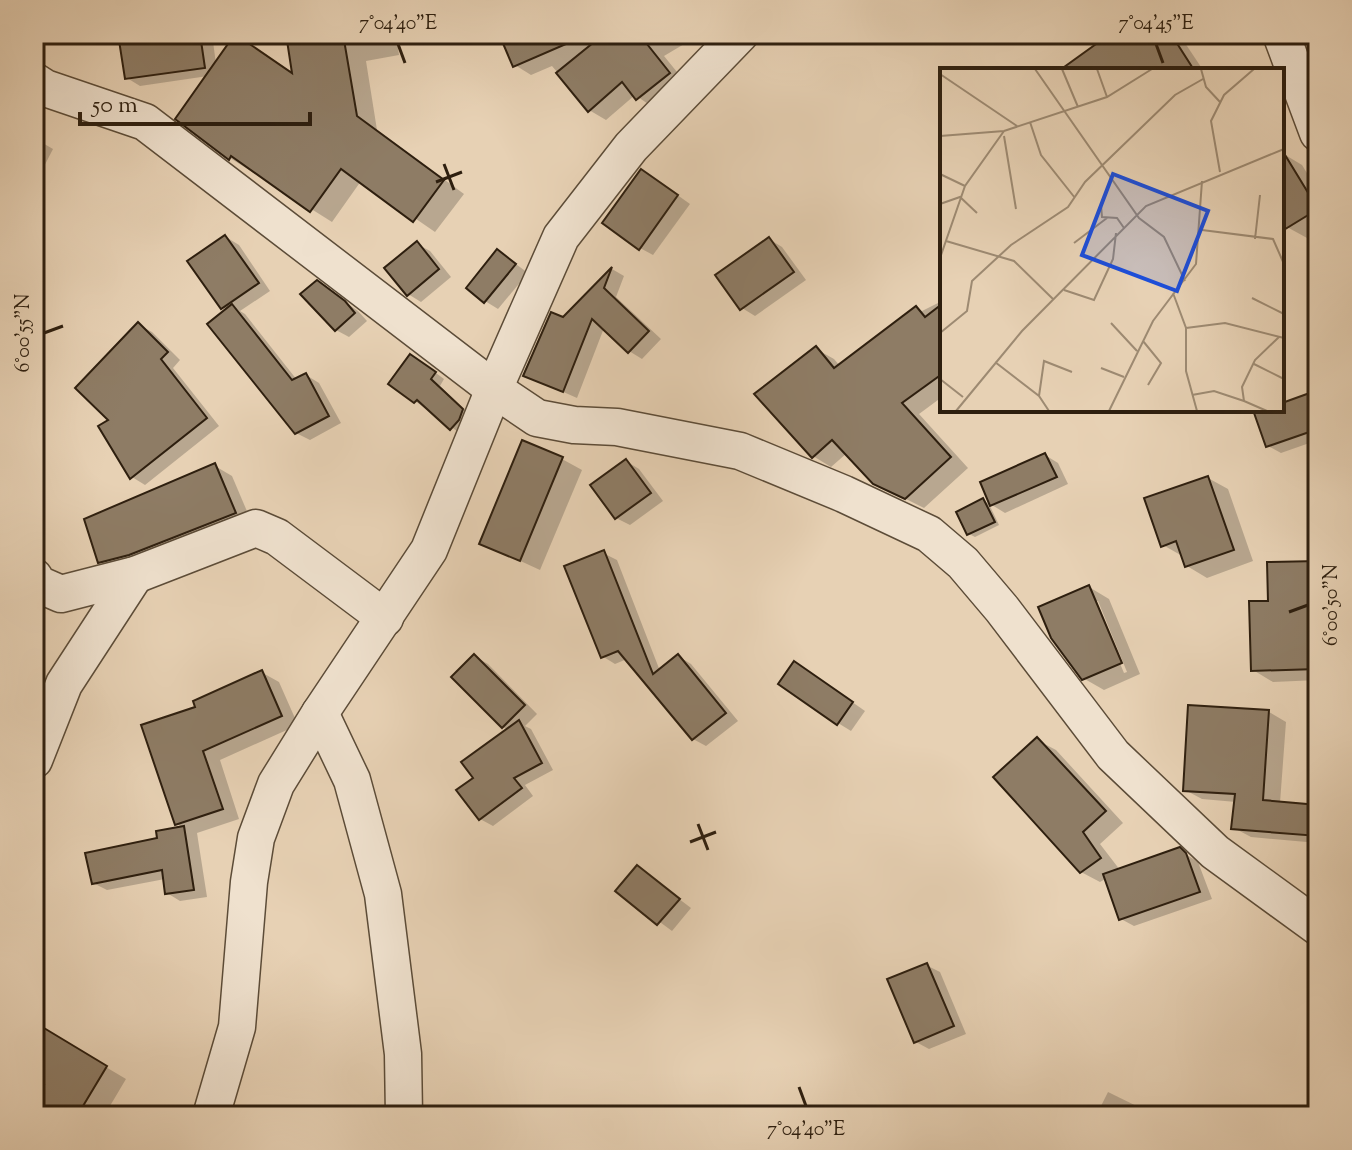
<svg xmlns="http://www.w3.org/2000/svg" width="1352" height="1150" font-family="'Sorts Mill Goudy',serif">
	<rect width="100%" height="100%" fill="#e7d1b4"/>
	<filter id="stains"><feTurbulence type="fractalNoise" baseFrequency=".0025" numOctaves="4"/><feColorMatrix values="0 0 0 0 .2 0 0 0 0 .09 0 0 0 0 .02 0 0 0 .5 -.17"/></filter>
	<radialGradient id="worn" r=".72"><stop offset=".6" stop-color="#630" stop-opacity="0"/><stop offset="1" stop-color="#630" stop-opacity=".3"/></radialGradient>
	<g fill="#0003" fill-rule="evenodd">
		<path d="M120,34H212L216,64L236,36L294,74L288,34H396L399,55L366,61L377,130L464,194L435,232L361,181L332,222L230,158L208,76L140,86L127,78Z"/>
		<path d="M502,34H701L664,56L686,83L654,108L635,95L606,120L589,110L552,66L531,75L515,65Z"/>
		<path d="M1114,34H1179L1203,70H1064Z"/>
		<path d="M34,138L53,149L34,186Z"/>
		<path d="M1282,153L1302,165L1318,191V232L1307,238L1287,227L1282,218Z"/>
		<path d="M655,179L690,204L653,255L640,248Z"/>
		<path d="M226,237L239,245L270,291L240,311L245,314L297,380L306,375L319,383L341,423L310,440L296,433L228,310L222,307Z"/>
		<path d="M769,239L782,247L806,280L755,316L742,308Z"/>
		<path d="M417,244L430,251L451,277L421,302L408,294Z"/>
		<path d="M498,251L528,273L498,309L485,301Z"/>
		<path d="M612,269L624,276L616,297L661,339L642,359L629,351L604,328L577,398L525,375L564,320Z"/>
		<path d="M317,282L358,311L367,321L349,337L336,330Z"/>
		<path d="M1318,296V315L1312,298Z"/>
		<path d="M942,301V397L919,414L968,468L924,508L874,483L847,453L831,467L813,456L816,349L834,359L840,366L916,308L922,311Z"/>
		<path d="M139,325L152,332L180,360L173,368L219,426L145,485L132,477L111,420Z"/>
		<path d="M421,362L444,379L440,386L472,416L461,434L415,401Z"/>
		<path d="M1318,392V440L1281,453L1268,446L1267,410H1282V405Z"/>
		<path d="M1045,455L1058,463L1068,484L1005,513L992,505Z"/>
		<path d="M562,459L582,470L540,570L481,543Z"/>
		<path d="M626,461L639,469L663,501L630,525L616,518Z"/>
		<path d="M215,466L232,476L252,523L117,571L100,561Z"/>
		<path d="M1208,478L1228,489L1253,561L1207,578L1187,566L1184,557L1163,545Z"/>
		<path d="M983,500L989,504L999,525L975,537L969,534Z"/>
		<path d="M603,553L617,560L660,671L678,656L691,664L738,721L706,746L693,739L627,659L615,664L602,656Z"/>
		<path d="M1318,563V680L1273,682L1253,670L1270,602L1269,564Z"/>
		<path d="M1089,587L1109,599L1140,674L1104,690L1083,678ZM1094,601H1098L1127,672L1124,673Z"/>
		<path d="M474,656L488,664L537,714L525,726L531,729L553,770L525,785L533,796L493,826L480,819L475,778L508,730L503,727Z"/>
		<path d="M808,671L865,711L851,731L838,723Z"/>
		<path d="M261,672L279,682L298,725L220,760L239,819L197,833L207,897L180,901L167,893L165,879L107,890L93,883L159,840L184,828L177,824L198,708Z"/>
		<path d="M1269,712L1286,722L1280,803L1318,809V843L1251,837L1234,828L1236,802L1202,799L1185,790Z"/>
		<path d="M1037,740L1056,750L1123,823L1100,844L1120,870L1179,850L1198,862L1212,899L1134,926L1121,919L1107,878L1100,882L1081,872Z"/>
		<path d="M637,867L691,908L672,931L618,891Z"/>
		<path d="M926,965L940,972L966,1034L929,1049L916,1042Z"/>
		<path d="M35,1025L126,1079L104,1116H56L47,1084L34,1077Z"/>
		<path d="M1108,1092L1157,1116H1096Z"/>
	</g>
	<g fill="#8e7c65" stroke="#2e1f0f" stroke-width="2">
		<path d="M118,34H200L205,68L125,79Z"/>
		<path d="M235,34L292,73L286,34H343L357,116L444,180L413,222L341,169L310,212L231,156L229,160L175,119Z"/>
		<path d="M499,34H589L513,67Z"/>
		<path d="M604,34H639L670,73L636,100L622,82L588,112L556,73Z"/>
		<path d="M1110,34H1171L1194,70H1060Z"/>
		<path d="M1282,150L1318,209L1282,231Z"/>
		<path d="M641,169L678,195L639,250L602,223Z"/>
		<path d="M225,235L259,283L221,309L187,261Z"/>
		<path d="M769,237L794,272L740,310L715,275Z"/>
		<path d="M417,241L439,269L407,296L384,268Z"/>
		<path d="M497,249L516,264L484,303L466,288Z"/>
		<path d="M612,267L604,288L649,331L628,353L592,319L563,392L523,376L551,312L563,317Z"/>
		<path d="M317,280L345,301L355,313L335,331L300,294Z"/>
		<path d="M232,304L292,380L306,373L329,416L295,434L207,324Z"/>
		<path d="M942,304V374L902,403L951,457L905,499L873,484L832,440L812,458L754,394L816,346L834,368L916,306L925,317Z"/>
		<path d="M138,322L168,352L161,359L207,418L130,479L98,426L108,420L75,388Z"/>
		<path d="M410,354L436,372L431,379L463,409L459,420L450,430L417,400L414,403L388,384Z"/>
		<path d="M1318,390V429L1266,447L1253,410H1282V403Z"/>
		<path d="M522,440L563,457L520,561L479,544Z"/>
		<path d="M1045,453L1057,477L990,506L980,482Z"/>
		<path d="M626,459L651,493L615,519L590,485Z"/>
		<path d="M215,463L236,513L129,555L98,563L84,519Z"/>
		<path d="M1208,476L1234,550L1185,567L1176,541L1161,547L1144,498Z"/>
		<path d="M983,498L995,522L967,535L956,512Z"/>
		<path d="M604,550L653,674L678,654L726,713L692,740L618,651L601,658L564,566Z"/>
		<path d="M1318,561L1317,669L1251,671L1249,601H1268L1267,562Z"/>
		<path d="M1089,585L1122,663L1082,680L1051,638L1038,607Z"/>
		<path d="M474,654L525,705L502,728L451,677Z"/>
		<path d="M794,661L853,702L837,725L778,684Z"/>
		<path d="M262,670L282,716L203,751L223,809L175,825L141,725L195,707L193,701Z"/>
		<path d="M1188,705L1269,710L1263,800L1318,805V836L1231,829L1235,794L1183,791Z"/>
		<path d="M519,720L542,763L514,778L522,788L479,820L456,790L473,778L461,762Z"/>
		<path d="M1037,737L1106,811L1083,832L1101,858L1080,873L993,777Z"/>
		<path d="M184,826L194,890L165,894L162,870L92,884L85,853L157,838L156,831Z"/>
		<path d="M1180,847L1186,853L1200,892L1119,920L1103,874Z"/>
		<path d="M637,865L680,899L657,925L615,891Z"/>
		<path d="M927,963L954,1026L914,1043L887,979Z"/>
		<path d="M34,1022L107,1066L77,1116H52L34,1105L44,1085L34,1079Z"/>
	</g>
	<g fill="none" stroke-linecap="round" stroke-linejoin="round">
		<defs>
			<g id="street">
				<path d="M1281,34L1318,133"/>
				<path d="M34,81L45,88L145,122L494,389L537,418L574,425L617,427L740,451L844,494L929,534L963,563L1002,609L1113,755L1215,852L1318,927"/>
				<path d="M34,577L38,584L61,594L135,575L256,528L277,537L385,618"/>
				<path d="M320,713L352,780L383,894L403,1054L404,1116"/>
				<path d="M34,760L64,684L135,575"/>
				<path d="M211,1116L237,1027L249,882L256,838L276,784L320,713L429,550L494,389L561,237L631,147L740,34"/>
			</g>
		</defs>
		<use href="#street" stroke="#5c4c38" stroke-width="39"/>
		<use href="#street" stroke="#efe1ce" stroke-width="36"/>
	</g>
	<path fill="none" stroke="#2e1f0f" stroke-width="3" d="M398,44L405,63M1156,44L1163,63M444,164L454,190M436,182L462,172M44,333L63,326M1289,612L1308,605M698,824L708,850M690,842L716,832M799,1087L806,1106"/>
	<g transform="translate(940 68)">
		<rect width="344" height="344" fill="#e7d1b4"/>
		<path fill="none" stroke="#9d8a72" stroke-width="2" d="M95,1L199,150L224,169L245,213M122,1L138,39M157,1L167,29M261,1L266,19L280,34M0,6L77,58M90,54L101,87L135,130M0,68L64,63L167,29L212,1M64,68L76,141M280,104L271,53L284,27L314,1M0,106L25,118M0,136L20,129L37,145M161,137L162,149L177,150L184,160M262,162L333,171L344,196M315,171L320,127M6,173L74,193L114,232M134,175L167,150M0,190L25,118L64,63M124,222L154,232L173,191L176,165M233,225L246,260V303L257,343M312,230L344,246M171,255L197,283M246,260L285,255L344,270M0,265L27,243L32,213L71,177L128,139L145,114L235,27L263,11M203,273L221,295L208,317M55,294L99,328L109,343M314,296L344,311M161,300L184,309M0,311L23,329M252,327L274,323L304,333M99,328L104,293L132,304M16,343L82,263L206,138L344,81M169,343L213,253L256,196L262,113M327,343L304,333L302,319L315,292L339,269"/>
		<path fill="#1d4ed8" fill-opacity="0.15" stroke="#1d4ed8" stroke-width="4" d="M173,106L268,143L237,223L142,187Z"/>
		<rect width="344" height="344" fill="none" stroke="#2e1f0f" stroke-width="4"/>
	</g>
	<rect width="1352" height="1150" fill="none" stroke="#e7d1b4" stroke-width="88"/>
	<path d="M80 112v12h230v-12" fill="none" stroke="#2e1f0f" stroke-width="4"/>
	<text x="92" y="112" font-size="24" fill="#2e1f0f" stroke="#efe1ce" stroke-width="6" paint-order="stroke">50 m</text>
	<rect x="44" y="44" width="1264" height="1062" fill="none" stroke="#2e1f0f" stroke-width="3"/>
	<g font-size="20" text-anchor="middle" fill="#2e1f0f">
		<text x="398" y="29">7°04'40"E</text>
		<text x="1156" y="29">7°04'45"E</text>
		<text transform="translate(22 333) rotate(-90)" y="7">6°00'55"N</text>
		<text transform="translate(1330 605) rotate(-90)" y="7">6°00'50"N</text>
		<text x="806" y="1135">7°04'40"E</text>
	</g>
	<rect width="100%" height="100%" filter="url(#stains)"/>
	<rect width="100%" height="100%" fill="url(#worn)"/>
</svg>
